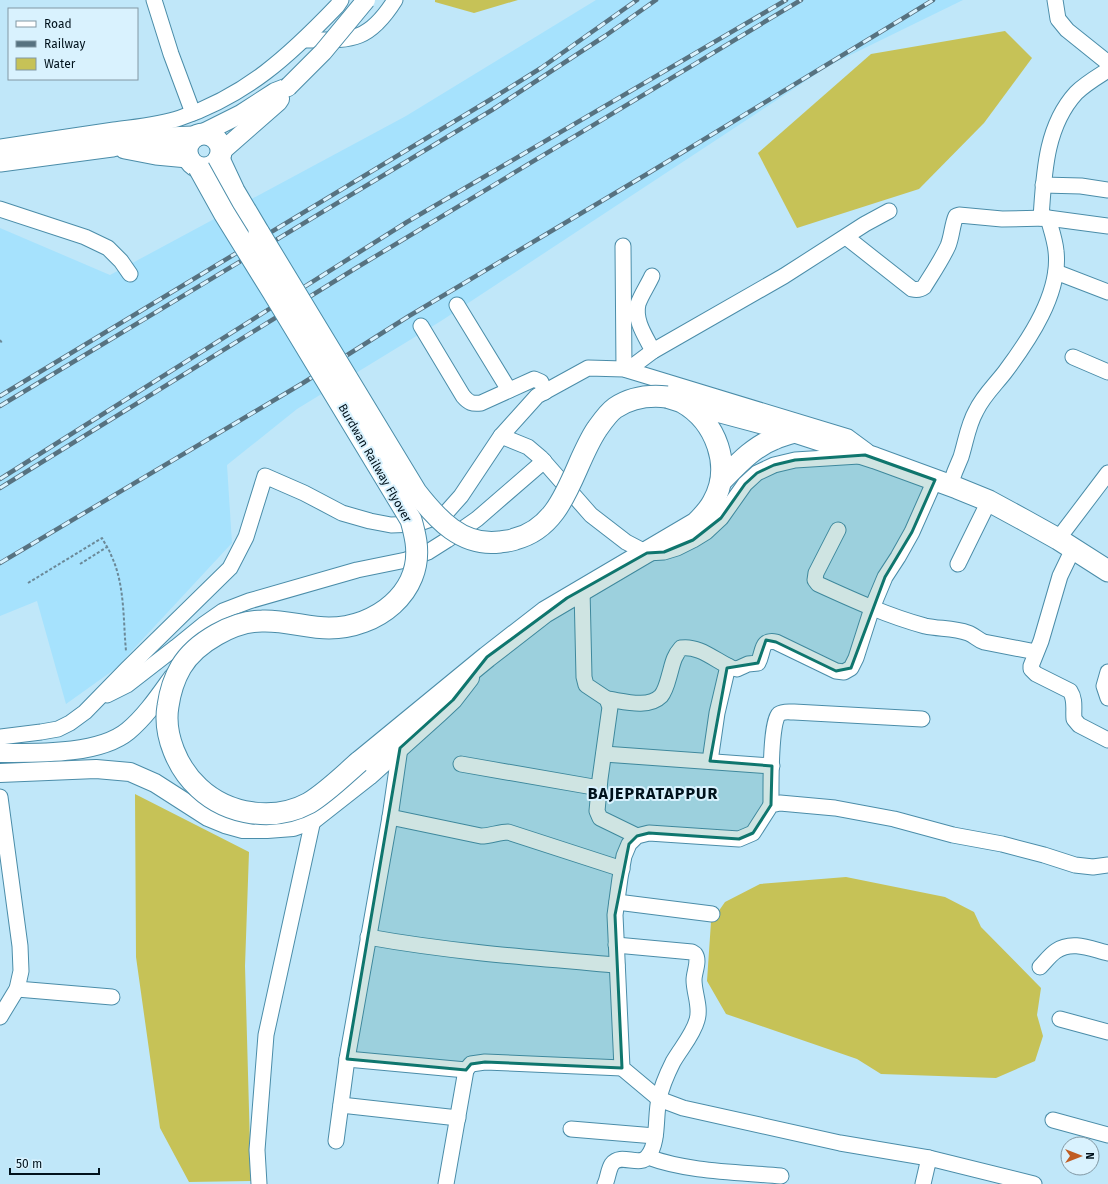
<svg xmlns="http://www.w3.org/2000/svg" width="1108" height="1184" font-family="'Fira Sans',sans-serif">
	<rect width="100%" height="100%" fill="#c0e7f9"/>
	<path fill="#a6e2fd" d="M596,0H963L830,65L441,321L297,409L227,465L232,543L115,669L66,704L37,601L0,616V228L110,275L406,116Z"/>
	<g fill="#c6c257">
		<path d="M435,0H518L474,13L435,2Z"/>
		<path d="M1005,31L1032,58L984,123L919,189L797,228L758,153L871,54Z"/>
		<path d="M135,794L249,852L245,966L251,1181L189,1182L160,1128L136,957Z"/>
		<path d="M846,877L945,897L974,912L981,927L1041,988L1037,1015L1043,1036L1035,1061L996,1078L881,1074L857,1059L726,1014L707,981L711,922L725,902L760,884Z"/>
	</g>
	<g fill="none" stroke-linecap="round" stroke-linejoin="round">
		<defs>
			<g id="minor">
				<path d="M154,0L171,54L193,113"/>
				<path d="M1055,0L1058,19L1067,30L1108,63"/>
				<path d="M304,40C351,40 368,43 395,0"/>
				<path d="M0,147C38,141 76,136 114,130C135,127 160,125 180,118C247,95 289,56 337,6L341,0"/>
				<path d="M1043,185L1081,186L1108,190"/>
				<path d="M0,209L85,237L108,248L121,261L130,274"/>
				<path d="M1041,218C1044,175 1045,127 1076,93C1085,84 1097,77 1108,70"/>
				<path d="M846,237L912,289C917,290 920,290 924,287C932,274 941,261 948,246C952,236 952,225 956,216L959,215L1002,219L1048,218L1108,226"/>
				<path d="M623,246L624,369"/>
				<path d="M1056,272L1108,292"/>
				<path d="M652,276C648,285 641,295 638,304C634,321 646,337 653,351"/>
				<path d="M457,305L509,390"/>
				<path d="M421,326L463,396C469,403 472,404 481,403L534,379L541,382L545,392"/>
				<path d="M1073,357L1108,372"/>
				<path d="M629,370L637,363L653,351L784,276L865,224L889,211"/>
				<path d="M501,436L528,447L541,458L591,515L626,542L647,553L664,552L677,548L693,540L706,532L721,518L745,484L757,473L774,465L795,460L859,456"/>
				<path d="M950,485C953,476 957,466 961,457C966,441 968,425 976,411C983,396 995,385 1005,372C1029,340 1061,293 1056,251C1055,240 1051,229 1048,218"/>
				<path d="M838,530L816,573L815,580L818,584C853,600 888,616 925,626C939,629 954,628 968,633C974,635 978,640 984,642L1036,652"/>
				<path d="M1058,539L1108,473"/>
				<path d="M1073,549L1060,576L1041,641L1031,666V669L1036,674L1070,691C1076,700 1073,710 1074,719L1079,725L1108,740"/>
				<path d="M958,564L989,501"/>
				<path d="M582,589L584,677L586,685L607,699L610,707L600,779L597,811L600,818L637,836"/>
				<path d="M1108,672L1104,686L1108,698"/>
				<path d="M107,695L127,685L176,647L203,625L223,611L249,601L357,570L406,560L428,552L447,540L477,519L544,461"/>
				<path d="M607,699C623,701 648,709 661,696C666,690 668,680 670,673C673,662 674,656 681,648C699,645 716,661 732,668L737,669L748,664L758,663C764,652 760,639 776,642L836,671L844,672L851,668L856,658L872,608L885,577L898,557L912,532L935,480"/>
				<path d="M0,737L41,732L58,729L70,723L85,712L127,669L230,568L246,537L265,476L304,493L342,513L370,521L391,525L417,524L445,514L461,496L501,436L537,396L588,368L624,369L848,437L867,451"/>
				<path d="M604,754L772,766"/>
				<path d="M710,761L717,713L728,666"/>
				<path d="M461,764L599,788"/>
				<path d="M0,797L20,946L21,971L17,989L0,1017"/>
				<path d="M771,805C771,791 770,721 779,714C783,711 789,712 794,712L922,719"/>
				<path d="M390,817L481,836C491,836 499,832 508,832L622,869"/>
				<path d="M617,902L712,914"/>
				<path d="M368,937C451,952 534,958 617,965"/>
				<path d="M1040,967C1045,962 1050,955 1056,951C1072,940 1091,949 1108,953"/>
				<path d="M17,989L112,997"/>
				<path d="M1060,1019L1108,1032"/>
				<path d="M347,1059L466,1070"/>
				<path d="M341,1105L458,1118"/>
				<path d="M1053,1120L1108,1135"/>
				<path d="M571,1129L655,1136"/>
				<path d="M336,1141L347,1059L390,817L400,748"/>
				<path d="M648,1157C688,1172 738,1172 781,1176"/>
				<path d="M929,1158L840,1143L683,1108L659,1099L622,1068L615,915L620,878L624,856L629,844L637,836L649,833L739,839L753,833L771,805L780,803L835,808L894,819L953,835L1002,844L1044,855L1075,865L1093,867L1108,865"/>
				<path d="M259,1184L257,1150L266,1035L313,820"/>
				<path d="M446,1184L466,1070L471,1064L485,1062L622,1068"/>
				<path d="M605,1184C608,1179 608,1170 612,1164C621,1152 640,1168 648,1156C659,1142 655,1116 659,1099C661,1089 668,1072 673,1062C681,1048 693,1035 697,1020C701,1007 694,993 694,980C694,972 700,961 695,954L692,952L616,945"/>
				<path d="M923,1184L929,1158L1034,1184"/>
			</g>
			<g id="major">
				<path d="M201,134L241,114L275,92L288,87"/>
				<path d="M221,152L278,102L280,99"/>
				<path d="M0,753C37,753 99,755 128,731C146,716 160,695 173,677"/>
				<path d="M0,773L96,769L130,772L155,783L208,817L225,824L243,829H267L293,827L313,820L369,776L439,713L453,700L470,678"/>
			</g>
			<g id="highway">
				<circle cx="204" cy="151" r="17"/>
				<path d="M125,148L156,154L188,157"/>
				<path d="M219,159L234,191L259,233"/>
				<path d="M0,161L112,146L139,139L194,137"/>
				<path d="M687,403L795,432L875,458L957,488L989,501L1024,520L1058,539L1108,571"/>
				<path d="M721,481C737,465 753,447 774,439C781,436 788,434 795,432"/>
				<path d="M359,762L487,657L545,612L696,523C702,517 709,510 713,502C733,467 716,421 682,402C677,400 672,399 667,397"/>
			</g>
		</defs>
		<use href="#minor" stroke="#4b8da9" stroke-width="17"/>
		<use href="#major" stroke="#4b8da9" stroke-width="20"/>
		<use href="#highway" stroke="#4b8da9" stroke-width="23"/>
		<g stroke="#6b8998" stroke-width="2" stroke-dasharray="3 2" stroke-linecap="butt">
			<path d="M0,340L2,343"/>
			<path d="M80,564L107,547"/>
			<path d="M28,583L102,538C105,544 109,549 111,555C125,584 123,619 126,651"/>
		</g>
		<use href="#minor" stroke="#fff" stroke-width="15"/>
		<use href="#major" stroke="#fff" stroke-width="18"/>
		<use href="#highway" stroke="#fff" stroke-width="21"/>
		<defs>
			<g id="rail">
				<path d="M0,396L488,101L541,68L637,0"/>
				<path d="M0,406L492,110L605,36L656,0"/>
				<path d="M0,479L407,222L786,0"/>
				<path d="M0,488L356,268L801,0"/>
				<path d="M0,563L303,383L409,316L647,174L933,0"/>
			</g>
		</defs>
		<use href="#rail" stroke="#577280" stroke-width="4.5"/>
		<use href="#rail" stroke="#d9f2fe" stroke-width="3" stroke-dasharray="9" stroke-linecap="butt"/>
		<defs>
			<path id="major-bridge" d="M288,87L323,52L366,0"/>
			<g id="highway-bridge">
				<path d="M199,168L224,213L273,292L411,520C413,527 415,535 416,542C423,593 376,628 329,628C308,628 285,620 262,621C234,621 196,642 181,667C174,679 170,692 168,706C163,735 178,769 199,788C228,815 274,822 309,803C327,792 344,775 359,762"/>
				<path d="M259,233L416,492C437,519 462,547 500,542C505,541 511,541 515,539C566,526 572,466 597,429C602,422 608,413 615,408C630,398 649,395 667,397"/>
			</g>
		</defs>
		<use href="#major-bridge" stroke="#4b8da9" stroke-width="20" stroke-linecap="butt"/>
		<use href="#highway-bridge" stroke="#4b8da9" stroke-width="23" stroke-linecap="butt"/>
		<use href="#major-bridge" stroke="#fff" stroke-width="18"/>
		<use href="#highway-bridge" stroke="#fff" stroke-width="21"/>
	</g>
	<path fill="#0f766e" fill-opacity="0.2" stroke="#0f766e" stroke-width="3" stroke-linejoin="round" d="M865,455L935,480L912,532L885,577L851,668L836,671L776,642L766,640L758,663L727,668L710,761L772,766L771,805L753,833L739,839L649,833L637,836L629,844L615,915L622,1068L485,1062L471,1064L466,1070L347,1059L400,748L453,700L487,657L567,598L647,553L664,552L693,540L721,518L745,484L757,473L774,465L795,460Z"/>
	<g text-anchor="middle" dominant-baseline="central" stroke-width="4" stroke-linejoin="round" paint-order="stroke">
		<g font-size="12" fill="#00121c" stroke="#d9f2fe">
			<text transform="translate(375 463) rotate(60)">Burdwan Railway Flyover</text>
		</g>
		<g font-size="16" font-weight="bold" letter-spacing="1" fill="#00121c" stroke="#d9f2fe">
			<text x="653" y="793">BAJEPRATAPPUR</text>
		</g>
	</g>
	<rect x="8" y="8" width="130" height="72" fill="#d9f2fe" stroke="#8298a4"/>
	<rect x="16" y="21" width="20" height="6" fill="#ffffff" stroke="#8298a4"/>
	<text x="44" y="28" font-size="12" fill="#00121c">Road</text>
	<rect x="16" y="41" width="20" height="6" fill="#577280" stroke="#8298a4"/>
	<text x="44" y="48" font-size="12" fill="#00121c">Railway</text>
	<rect x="16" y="58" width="20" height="12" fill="#c6c257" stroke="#8298a4"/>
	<text x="44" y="68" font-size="12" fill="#00121c">Water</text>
	<g transform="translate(1080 1156) rotate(90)"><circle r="19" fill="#d9f2fe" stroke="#8298a4"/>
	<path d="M0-3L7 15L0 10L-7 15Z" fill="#c05d23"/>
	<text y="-6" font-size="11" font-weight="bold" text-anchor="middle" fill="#00121c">N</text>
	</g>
	<path d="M10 1168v6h89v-6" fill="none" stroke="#00121c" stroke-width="2"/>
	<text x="16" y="1168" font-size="12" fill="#00121c" stroke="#d9f2fe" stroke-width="3" paint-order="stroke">50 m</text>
</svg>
